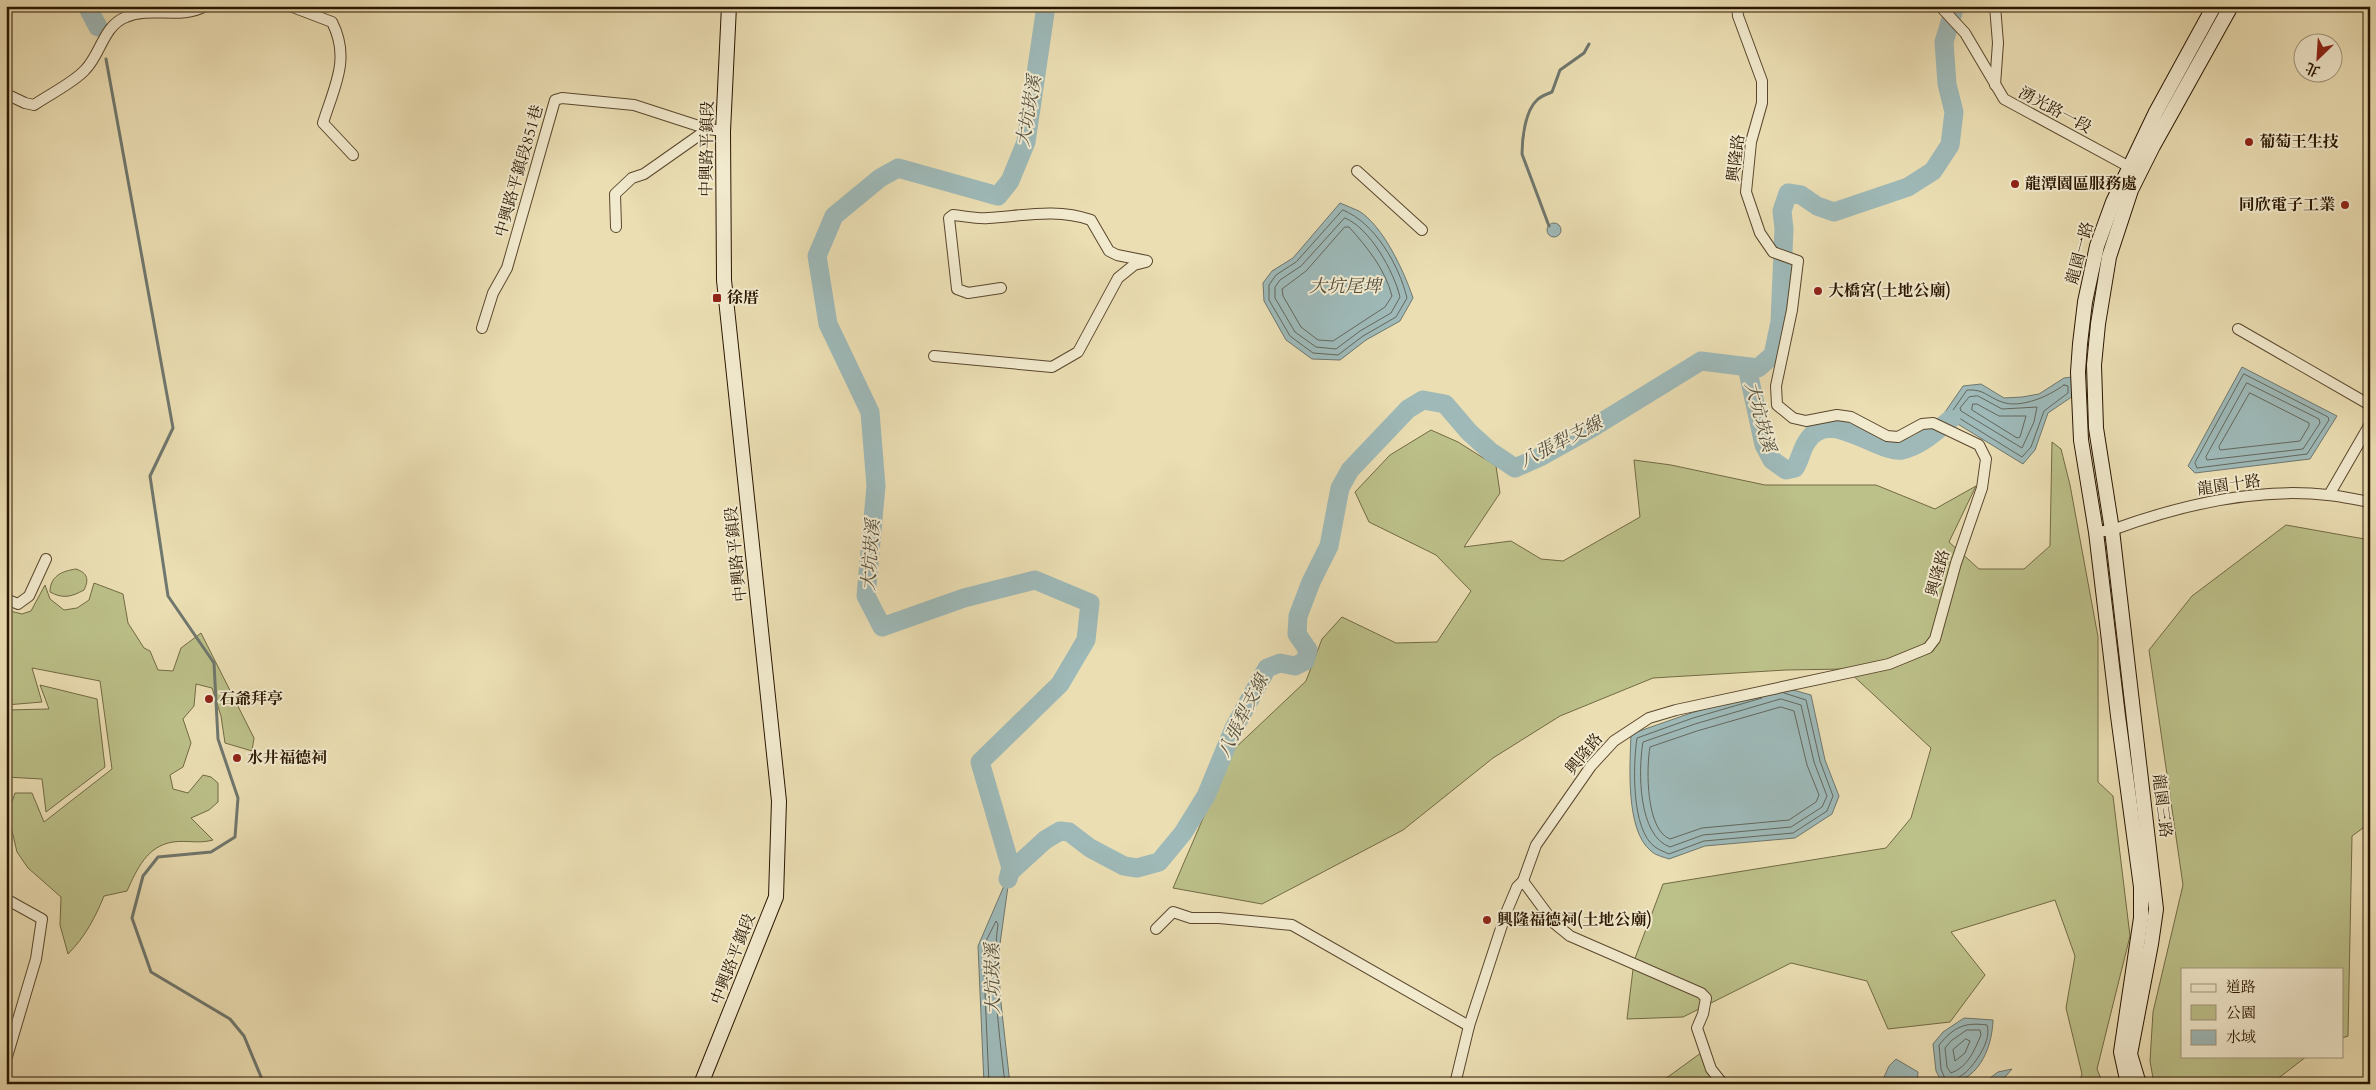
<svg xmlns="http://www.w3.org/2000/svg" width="2376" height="1090" font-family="Cardo,'Noto Serif TC',serif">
	<rect width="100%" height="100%" fill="#ebdeb3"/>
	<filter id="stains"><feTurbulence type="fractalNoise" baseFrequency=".004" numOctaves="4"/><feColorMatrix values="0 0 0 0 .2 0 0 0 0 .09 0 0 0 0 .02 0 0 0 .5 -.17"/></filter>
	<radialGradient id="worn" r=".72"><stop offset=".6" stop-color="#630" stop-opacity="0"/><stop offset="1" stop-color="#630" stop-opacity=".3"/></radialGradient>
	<g fill="#bcc089" stroke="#726a44">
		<path d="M1431,430L1458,442L1496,466L1500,493L1464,547L1511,541L1541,559L1563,561L1640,517L1634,460L1671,465L1765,485H1876L1935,509L1976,486L1949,542L1979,569H2024L2050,546L2052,442L2061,449L2070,485L2098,637V782L2113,796L2130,936L2097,1069L2103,1084H2079L2082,1074L2066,1008L2075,956L2055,900L1951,932L1985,975L1950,1022L1888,1029L1867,981L1791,963L1683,1017L1627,1019L1634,961L1663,884L1886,848L1911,818L1931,748L1846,669L1786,670L1653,678L1560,716L1493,758L1403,830L1262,904L1173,888L1232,751L1306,681L1322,639L1342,617L1396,643L1437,642L1471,591L1436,555L1369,522L1355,492L1390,455Z"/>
		<path d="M2286,525L2370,540V823L2352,836L2348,1036L2342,1038V969H2182V1056H2307L2271,1084H2154L2150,1061L2153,1012L2183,885L2149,650L2192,596Z"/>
		<path d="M76,569C88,573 89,580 84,590C71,597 63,599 50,592C50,576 62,571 76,569Z"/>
		<path d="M94,583L123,594L128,623L144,648L150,651L158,670L173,671L181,648L201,633L254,738L252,751L225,743L221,716L212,688L196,684L194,706L183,719L191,743L183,767L170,775L173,789L188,793L203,775L211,777L218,783V802L209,810L191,818L213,840C199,844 187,840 173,842C147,846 137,869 127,891L104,896C95,918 85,937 68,954L60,925L61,897L28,868L17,852L8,814L15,793H32L44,822L112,769L100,681L32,668L42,702L6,705V610L22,614L31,611L45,585L50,599L64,610L77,608L89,600Z"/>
		<path d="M40,685L97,699L105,767L46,812L42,779L6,777V710L49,709Z"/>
		<path d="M1705,1050L1725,1084H1661L1665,1079Z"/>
	</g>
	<g fill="#9eb9b8" stroke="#6f776e">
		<path d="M1340,203C1346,206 1353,208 1359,211C1383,226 1404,271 1413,298L1400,321L1366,340L1340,360L1312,359L1286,340L1264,301L1263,283L1272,271L1293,258Z"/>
		<circle cx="1554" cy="230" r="7"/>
		<path d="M2242,367L2337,416L2310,459L2195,473L2188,466Z"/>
		<path d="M2072,377L2073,396L2048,413L2035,450L2023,464L1943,415L1963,386L1981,384L2004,398L2022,397L2039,394L2064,378Z"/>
		<path d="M1782,687L1811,695L1825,760L1839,796L1832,814L1795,838L1705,846L1669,859C1663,857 1655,855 1651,851C1625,830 1630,764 1631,734L1691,713Z"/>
		<path d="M1010,872L999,951L1000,994L1010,1084H984L978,946Z"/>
		<path d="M1964,1018L1993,1020C1992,1050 1977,1084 1943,1084L1936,1071L1933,1044L1943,1032Z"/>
		<path d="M1896,1059L1918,1072L1917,1084H1881L1889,1066Z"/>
		<path d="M2012,1069L1999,1084H1982L1998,1072Z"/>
	</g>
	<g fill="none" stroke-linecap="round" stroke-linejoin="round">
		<g stroke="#64675c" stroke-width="1">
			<path d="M1343,210C1375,223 1399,265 1407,298L1396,317L1363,336L1338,355L1313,353L1290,336L1269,300V285L1276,275L1296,262Z"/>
			<path d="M1345,218C1370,228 1394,272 1400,297L1391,313L1360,331L1336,349L1316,347L1295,332L1275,298V287L1280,280L1301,266Z"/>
			<path d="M1345,227H1349C1367,247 1385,269 1392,296L1385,307L1333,341L1318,340L1301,327L1283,296L1282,289L1306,271Z"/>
			<path d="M2244,374L2328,417L2329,420L2307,454L2197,468L2195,463Z"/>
			<path d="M2247,383L2319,419L2320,423L2303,449L2207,460L2206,457Z"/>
			<path d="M2064,385L2068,386V393L2044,411L2031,447L2022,457L1951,413L1967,390C1985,389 1987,397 2002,402C2021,409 2049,396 2064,385Z"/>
			<path d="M2250,393L2309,423V426L2300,441L2220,450L2219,447Z"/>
			<path d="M1978,396L2002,409L2037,407L2034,422L2022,448L1961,411L1960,408L1969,397Z"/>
			<path d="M1973,404H1977L1999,416H2026L2020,437L2017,438L1972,410Z"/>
			<path d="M1762,698L1693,718L1637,738C1633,764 1631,830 1655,847C1659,850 1665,852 1669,854L1704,841L1793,833L1827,811L1833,796L1820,761L1806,700L1784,693"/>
			<path d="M1781,699L1801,705L1814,762L1827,796L1822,807L1791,827L1703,835L1670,847C1638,836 1638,770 1643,742L1695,724Z"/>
			<path d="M1781,707L1794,711L1807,765L1819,795L1816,802L1789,820L1702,828L1670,839C1646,830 1646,769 1650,747L1697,731Z"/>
			<path d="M1967,1030H1980L1981,1035C1974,1051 1968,1067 1951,1073L1947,1067L1945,1048L1951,1041Z"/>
			<path d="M1966,1039L1970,1041L1965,1053L1955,1061L1953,1050Z"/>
			<path d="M989,1084L983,947L996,921L998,924C991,977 999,1030 1005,1084"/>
			<path d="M1947,1084L1941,1069L1939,1045C1954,1027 1964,1022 1987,1025C1992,1040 1976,1063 1965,1073C1960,1077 1956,1077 1955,1084"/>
		</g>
		<g stroke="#6f776e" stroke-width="3">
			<path d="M106,59L173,428L150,476L168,596L214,663L218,739L238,798L235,837L211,852L158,857L143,876L132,918L151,972L230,1019L244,1036L264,1084"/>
			<path d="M1549,226L1522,154C1522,139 1525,111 1537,100C1541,96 1547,94 1552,92L1560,70L1584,53L1589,44"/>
		</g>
		<g stroke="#9eb9b8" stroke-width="19">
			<path d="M87,6L98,27"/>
			<path d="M1747,367L1764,445L1772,460L1786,470L1795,468C1800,460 1801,451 1806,443C1827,405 1877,454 1902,450C1921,446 1936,431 1951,419"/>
			<path d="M1010,872L1045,840L1060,831L1069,832L1090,848L1124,866L1137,868L1159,862L1183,833L1206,796L1234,728L1267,668L1280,663L1295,666L1305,661L1308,650L1297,634L1298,616L1311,582L1329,546L1340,488L1350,470L1408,409L1423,400L1445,404L1469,432L1491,452L1515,468L1542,456L1592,428L1701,361L1758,368L1773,355L1780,322L1784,229L1782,211L1788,193L1801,195L1817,206L1834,212L1908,187L1933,171L1950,145L1954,112L1947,84L1944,42L1955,6"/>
			<path d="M1008,879L1011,868L980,762L1060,684L1086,640L1090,603L1035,580L964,598L882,627L866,596L876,486L870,412L828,324L817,256L834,216L880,178L898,168L998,196L1010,181L1026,142L1046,6"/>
		</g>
		<defs>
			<g id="street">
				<path d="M290,6L332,22C351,59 334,87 323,123L353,155"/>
				<path d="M1940,6L1965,33L2004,99L2135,170"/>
				<path d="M1995,6L1998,43L1995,85"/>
				<path d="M6,94L25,103L34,105C50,94 73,83 85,70C101,54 103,26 126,17C151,6 181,20 205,6"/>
				<path d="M1357,171L1422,230"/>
				<path d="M616,227L615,194L632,178L644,174L708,129"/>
				<path d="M1001,288L968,293L957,289L949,218L953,215C964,216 977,219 988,218C1023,216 1056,208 1091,220L1109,251L1117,255L1147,261"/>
				<path d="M482,328L493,293L507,268L555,100L562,98L634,105L708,129L723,131"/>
				<path d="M2238,329L2370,405"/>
				<path d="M934,356L1052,367L1078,352L1118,278L1134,265L1146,262"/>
				<path d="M2329,495L2370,424"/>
				<path d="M2096,532L2112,530C2180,505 2255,487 2328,495C2342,496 2356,500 2370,502"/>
				<path d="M6,599L18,604L29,596L46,559"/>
				<path d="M1523,881L1554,923L1570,936L1701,993L1706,998L1703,1014L1697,1028L1711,1069L1723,1084"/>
				<path d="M6,899L42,919L36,959L6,1060"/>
				<path d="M1156,929L1173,912L1191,918H1219L1292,925L1469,1026"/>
				<path d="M1455,1084L1469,1026L1506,913L1517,887L1523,881L1536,845L1591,766L1614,741L1649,718L1676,710L1889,664L1928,648L1935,639L1956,563L1982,488L1986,459L1979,445L1933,423L1922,424L1898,437L1887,436L1851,417L1837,415L1806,421L1793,418L1777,405L1776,386L1792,310L1798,261L1773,252L1760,233L1746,192L1751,142L1762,103V81L1738,16L1737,6"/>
			</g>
			<g id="secondary">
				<path d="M701,1084L776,897L779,801L724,280L723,131L729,6"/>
				<path d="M2128,1084L2121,1052L2141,918V887L2118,716L2096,532L2081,440L2078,372L2080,344L2085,302L2097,246L2113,202L2156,112L2214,6"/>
				<path d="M2139,1084L2130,1054L2151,944L2156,909L2112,530L2096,428L2094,365L2098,324L2109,257L2131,190L2153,146L2231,6"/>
			</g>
		</defs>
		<use href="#street" stroke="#5a472d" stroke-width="12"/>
		<use href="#secondary" stroke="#291500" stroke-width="16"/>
		<use href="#street" stroke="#f2eace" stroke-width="10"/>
		<use href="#secondary" stroke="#f2eace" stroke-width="14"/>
	</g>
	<g fill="#8f2418" stroke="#f2eace" stroke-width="2">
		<circle cx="2249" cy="142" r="5"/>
		<circle cx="2015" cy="184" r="5"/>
		<circle cx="2345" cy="205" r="5"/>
		<circle cx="1818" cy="291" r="5"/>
		<rect x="712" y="293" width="10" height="10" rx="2.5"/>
		<circle cx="209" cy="699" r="5"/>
		<circle cx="237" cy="758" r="5"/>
		<circle cx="1487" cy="920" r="5"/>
	</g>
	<g text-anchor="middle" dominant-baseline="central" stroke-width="4" stroke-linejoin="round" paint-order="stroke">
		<g font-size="16" fill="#291500" stroke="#f2eace">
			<text transform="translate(2055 110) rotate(28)">湧光路一段</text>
			<text transform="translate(707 149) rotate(-89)">中興路平鎮段</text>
			<text transform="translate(1736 158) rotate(-83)">興隆路</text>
			<text transform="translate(519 171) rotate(-74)">中興路平鎮段851巷</text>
			<text transform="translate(2080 253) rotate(-75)">龍園一路</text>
			<text transform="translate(2229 485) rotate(-8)">龍園十路</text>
			<text transform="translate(736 554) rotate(-96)">中興路平鎮段</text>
			<text transform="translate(1938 573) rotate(-74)">興隆路</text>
			<text transform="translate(1584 754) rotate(-50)">興隆路</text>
			<text transform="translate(2162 806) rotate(83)">龍園三路</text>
			<text transform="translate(733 959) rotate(-69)">中興路平鎮段</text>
		</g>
		<g font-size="16" font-weight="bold" fill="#291500" stroke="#f2eace" text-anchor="start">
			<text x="2259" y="142">葡萄王生技</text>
			<text x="2025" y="184">龍潭園區服務處</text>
			<text x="2335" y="205" text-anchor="end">同欣電子工業</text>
			<text x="1828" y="291">大橋宮(土地公廟)</text>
			<text x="727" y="298">徐厝</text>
			<text x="219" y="699">石爺拜亭</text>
			<text x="247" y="758">水井福德祠</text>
			<text x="1497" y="920">興隆福德祠(土地公廟)</text>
		</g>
		<g font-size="18" font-style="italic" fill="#524e40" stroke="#f2eace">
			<text transform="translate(1029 111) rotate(-80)">大坑崁溪</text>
			<text x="1345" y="286">大坑尾埤</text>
			<text transform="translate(1760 417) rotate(75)">大坑崁溪</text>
			<text transform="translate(1561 442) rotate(-27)">八張犁支線</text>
			<text transform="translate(871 555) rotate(-86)">大坑崁溪</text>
			<text transform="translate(1243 716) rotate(-63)">八張犁支線</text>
			<text transform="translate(993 979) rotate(-91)">大坑崁溪</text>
		</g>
	</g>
	<rect width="2376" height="1090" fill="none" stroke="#ebdeb3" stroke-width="25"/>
	<rect x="8" y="8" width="2361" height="1075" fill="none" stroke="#291500" stroke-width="2.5"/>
	<rect x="12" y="12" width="2351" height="1065" fill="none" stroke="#291500"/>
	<rect x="2181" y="968" width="162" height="90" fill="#f2eace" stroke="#a2957c"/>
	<rect x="2191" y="984" width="25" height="8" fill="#f2eace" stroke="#a2957c"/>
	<text x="2226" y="992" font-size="15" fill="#291500">道路</text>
	<rect x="2191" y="1005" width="25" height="15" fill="#bcc089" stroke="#a2957c"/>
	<text x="2226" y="1018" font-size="15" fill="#291500">公園</text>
	<rect x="2191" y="1030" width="25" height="15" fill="#9eb9b8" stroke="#a2957c"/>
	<text x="2226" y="1042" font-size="15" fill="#291500">水域</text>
	<g transform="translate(2318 58) rotate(205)"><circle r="24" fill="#f2eace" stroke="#a2957c"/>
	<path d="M0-4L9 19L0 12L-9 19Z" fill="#8f2418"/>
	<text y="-8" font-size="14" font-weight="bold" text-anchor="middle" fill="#291500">北</text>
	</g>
	<rect width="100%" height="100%" filter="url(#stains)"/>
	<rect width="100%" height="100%" fill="url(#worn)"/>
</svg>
